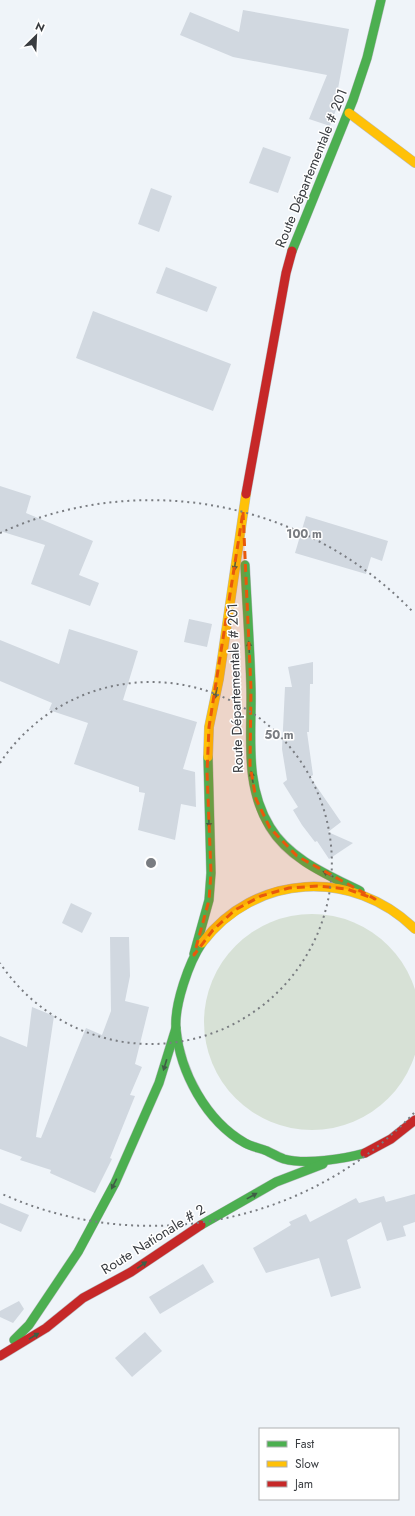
<svg xmlns="http://www.w3.org/2000/svg" width="415" height="1516" font-family="Jost,sans-serif">
	<rect width="100%" height="100%" fill="#eff4f9"/>
	<circle fill="#d7e1d6" cx="312" cy="1022" r="108"/>
	<g fill="#d1d8e0">
		<path d="M243,10L349,29L337,94L341,96L330,126L309,119L327,75L233,57L180,35L190,12L239,32Z"/>
		<path d="M263,147L291,157L278,193L249,183Z"/>
		<path d="M151,188L172,196L159,232L138,224Z"/>
		<path d="M166,267L217,287L207,312L156,293Z"/>
		<path d="M93,311L231,364L213,411L76,358Z"/>
		<path d="M0,486L31,496L26,513L93,541L79,575L99,583L90,606L31,584L45,545L0,531Z"/>
		<path d="M306,516L388,541L382,561L371,557L366,574L295,553Z"/>
		<path d="M189,619L212,624L207,647L184,642Z"/>
		<path d="M69,629L138,651L123,700L197,722L183,769L195,772L196,807L181,804L175,840L138,830L145,793L139,792V787L74,764L88,723L49,710L52,703L0,681V640L59,664Z"/>
		<path d="M313,662V684H310L309,732H307L313,775L310,777L341,822L328,832L353,843L329,859L317,841L315,842L302,825L293,810L298,807L283,783L287,780L282,749L285,687H292L288,667Z"/>
		<path d="M71,903L92,913L82,933L62,923Z"/>
		<path d="M110,937H129L130,976L125,1001L149,1007L135,1064L142,1067L130,1095L135,1096L110,1158L112,1159L95,1193L50,1173L51,1170L20,1160L22,1157L0,1149V1036L27,1047L32,1007L54,1016L36,1137L41,1138L86,1028L102,1035L111,1011Z"/>
		<path d="M415,1194V1222L403,1226L406,1236L387,1241L381,1222L347,1240L361,1288L331,1297L319,1258L266,1273L253,1248L291,1225L289,1222L306,1214L310,1222L356,1198L359,1203L384,1196L386,1202Z"/>
		<path d="M0,1203L29,1215L21,1232L0,1223Z"/>
		<path d="M203,1264L214,1282L160,1314L149,1297Z"/>
		<path d="M19,1301L24,1309L13,1323L0,1317V1311Z"/>
		<path d="M145,1332L162,1351L132,1377L115,1358Z"/>
	</g>
	<g fill="none" stroke-linecap="round" stroke-linejoin="round">
		<defs>
			<g id="fast">
				<path d="M292,251L353,100L367,58L381,0"/>
				<path d="M245,565C247,606 250,648 251,689C252,736 244,785 270,827C289,859 328,875 360,891"/>
				<path d="M202,943C189,962 174,1005 176,1029C180,1072 206,1121 245,1143C252,1147 260,1148 267,1151C273,1154 278,1157 284,1159C306,1165 344,1159 365,1153"/>
				<path d="M194,954L209,900L211,873L208,757"/>
				<path d="M201,1225L276,1182L323,1164"/>
				<path d="M14,1340L29,1325L78,1252L115,1183L159,1083L176,1028"/>
			</g>
			<g id="slow">
				<path d="M349,113L415,163"/>
				<path d="M208,757L209,727L219,679L246,494"/>
				<path d="M202,943C255,873 353,868 415,929"/>
			</g>
			<g id="jam">
				<path d="M246,494L286,273L292,251"/>
				<path d="M365,1153L391,1139L415,1120"/>
				<path d="M0,1356L46,1328L83,1298L131,1272L201,1225"/>
			</g>
		</defs>
		<use href="#fast" stroke="#b9bcc0" stroke-width="10"/>
		<use href="#slow" stroke="#b9bcc0" stroke-width="10"/>
		<use href="#jam" stroke="#b9bcc0" stroke-width="10"/>
		<use href="#fast" stroke="#4caf50" stroke-width="9"/>
		<use href="#slow" stroke="#ffc107" stroke-width="9"/>
		<use href="#jam" stroke="#c62828" stroke-width="9"/>
	</g>
	<defs><path id="oneway-solid" d="M-6-.8H1V-3.2L6.5 0L1 3.2V.8H-6Z"/></defs>
	<g fill="#3f5e45">
		<use href="#oneway-solid" transform="translate(235 565) rotate(98)"/>
		<use href="#oneway-solid" transform="translate(249 647) rotate(-93)"/>
		<use href="#oneway-solid" transform="translate(216 693) rotate(102)"/>
		<use href="#oneway-solid" transform="translate(252 777) rotate(-100)"/>
		<use href="#oneway-solid" transform="translate(209 822) rotate(88)"/>
		<use href="#oneway-solid" transform="translate(328 874) rotate(-152)"/>
		<use href="#oneway-solid" transform="translate(165 1065) rotate(107)"/>
		<use href="#oneway-solid" transform="translate(114 1184) rotate(117)"/>
		<use href="#oneway-solid" transform="translate(252 1196) rotate(-29)"/>
		<use href="#oneway-solid" transform="translate(142 1265) rotate(-35)"/>
		<use href="#oneway-solid" transform="translate(34 1336) rotate(-31)"/>
	</g>
	<path fill="#e8590c" fill-opacity="0.2" stroke="#e8590c" stroke-width="3" stroke-dasharray="8 5" stroke-linejoin="round" d="M243,512L251,689L250,765L256,799L270,828L297,856L375,899L347,889L318,886L289,888L261,896L235,910L213,930L194,955L209,900L211,873L207,772L209,727Z"/>
	<g fill="none" stroke="#797c81" stroke-width="2" stroke-dasharray="2 4">
		<path d="M0 763A181 181 0 1 1 0 963"/>
		<path d="M414 1113A363 363 0 0 1 0 1193M0 533A363 363 0 0 1 414 613"/>
	</g>
	<g text-anchor="middle" dominant-baseline="central" stroke-width="3" stroke-linejoin="round" paint-order="stroke">
		<g font-size="14" fill="#393c40" stroke="#fff">
			<text transform="translate(311 168) rotate(-68)">Route Départementale # 201</text>
			<text transform="translate(235 688) rotate(-92)">Route Départementale # 201</text>
			<text transform="translate(153 1239) rotate(-32)">Route Nationale # 2</text>
		</g>
	</g>
	<circle cx="151" cy="863" r="6" fill="#797c81" stroke="#fff" stroke-width="2"/>
	<g font-size="12" text-anchor="middle" font-weight="bold" fill="#797c81" stroke="#fff" stroke-width="3" stroke-linejoin="round" paint-order="stroke">
		<text x="304" y="538">100 m</text>
		<text x="279" y="739">50 m</text>
	</g>
	<rect x="259" y="1428" width="140" height="72" fill="#ffffff" stroke="#b0b1b3"/>
	<rect x="267" y="1441" width="20" height="6" fill="#4caf50" stroke="#b0b1b3"/>
	<text x="295" y="1448" font-size="12" fill="#393c40">Fast</text>
	<rect x="267" y="1461" width="20" height="6" fill="#ffc107" stroke="#b0b1b3"/>
	<text x="295" y="1468" font-size="12" fill="#393c40">Slow</text>
	<rect x="267" y="1481" width="20" height="6" fill="#c62828" stroke="#b0b1b3"/>
	<text x="295" y="1488" font-size="12" fill="#393c40">Jam</text>
	<g transform="translate(36 36) rotate(24)" stroke="#ffffff" stroke-width="3" paint-order="stroke">
	<path d="M0-3L7 15L0 10L-7 15Z" fill="#393c40"/>
	<text y="-6" font-size="11" font-weight="bold" text-anchor="middle" fill="#393c40">N</text>
	</g>
</svg>
